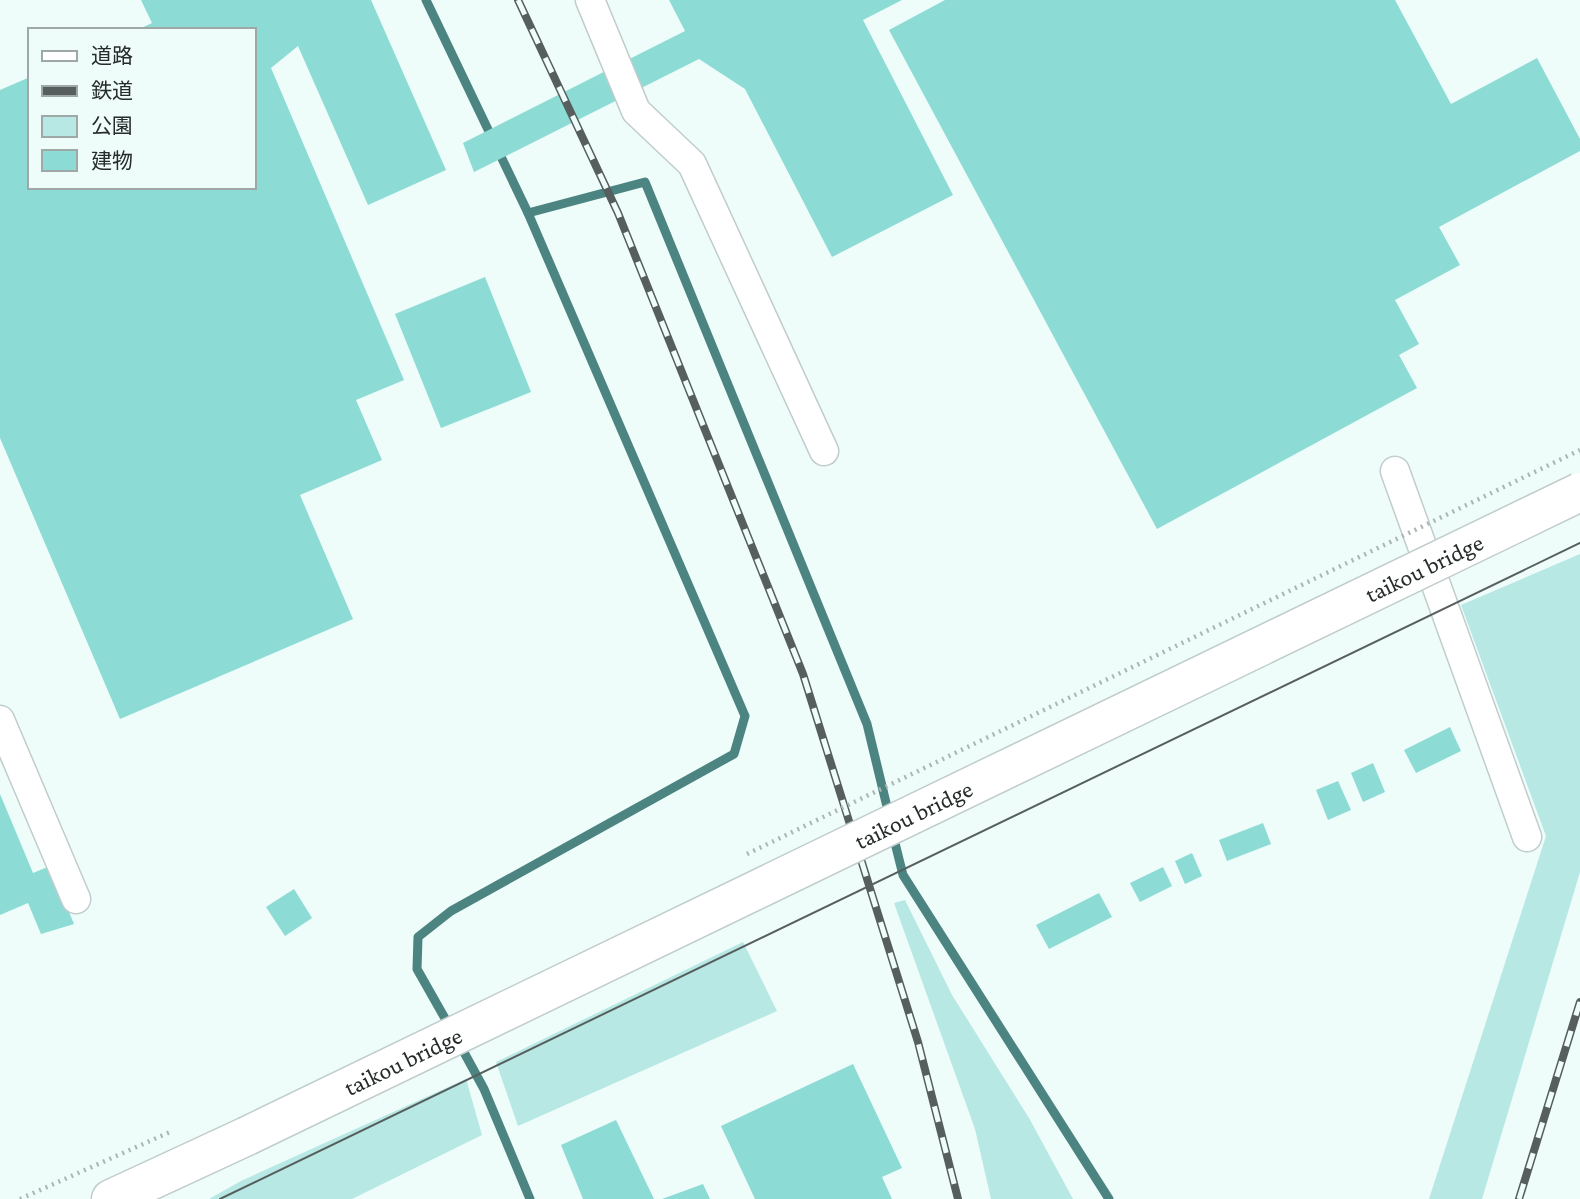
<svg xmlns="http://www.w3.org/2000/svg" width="1580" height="1199" font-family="'Crimson Pro','Noto Sans JP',serif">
	<rect width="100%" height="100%" fill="#eefcfa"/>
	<g fill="#b7e8e4">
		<path d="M1580,554V872L1482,1199H1429L1546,836L1461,605Z"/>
		<path d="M905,900L952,995L1029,1118L1073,1199H991L975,1129L894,903Z"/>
		<path d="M743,942L777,1011L518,1126L496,1062Z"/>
		<path d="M466,1079L482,1135L352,1199H209L241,1181Z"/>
	</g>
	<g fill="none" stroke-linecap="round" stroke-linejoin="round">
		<g stroke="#4b8480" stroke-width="9">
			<path d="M426,0L528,213L745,716L734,754L451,911L418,937L417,969L451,1029"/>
			<path d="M528,213L645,182L867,724L889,815"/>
			<path d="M893,835L903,875L1109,1199"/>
			<path d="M460,1045L484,1089L530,1199"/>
		</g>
	</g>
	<g fill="#8cdbd5">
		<path d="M141,0H371L446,170L368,205L298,46L271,68L404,380L356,400L382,460L300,495L353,619L120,719L0,438V90L30,77V187H254V30H137L152,23Z"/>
		<path d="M669,0H902L863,20L953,195L832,257L745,89L699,59L474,172L463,143L685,31Z"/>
		<path d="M945,0H1395L1451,104L1537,58L1580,139V151L1439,227L1460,265L1395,300L1419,344L1399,355L1417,388L1157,529L889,30Z"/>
		<path d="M485,277L531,392L441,428L395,314Z"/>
		<path d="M1450,727L1461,751L1416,773L1404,750Z"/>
		<path d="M1373,763L1385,792L1363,802L1351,773Z"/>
		<path d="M1338,781L1351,810L1328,820L1316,790Z"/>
		<path d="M0,794L33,873L50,866L74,924L41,934L28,903L0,915Z"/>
		<path d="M1263,823L1271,844L1227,861L1219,840Z"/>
		<path d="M1192,853L1202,876L1185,884L1175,861Z"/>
		<path d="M1163,867L1172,886L1140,902L1130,883Z"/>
		<path d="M294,889L312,918L285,936L266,907Z"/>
		<path d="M1099,893L1112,917L1049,949L1036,925Z"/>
		<path d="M853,1064L902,1168L882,1177L892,1199H755L721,1126Z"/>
		<path d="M616,1120L654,1199H583L561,1145Z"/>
		<path d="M703,1184L710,1199H662Z"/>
	</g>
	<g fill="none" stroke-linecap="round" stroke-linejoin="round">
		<defs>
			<g id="minor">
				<path d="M590,0L636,111L692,164L824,451"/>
				<path d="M1395,471L1527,837"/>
				<path d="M0,720L76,899"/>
			</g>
			<path id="highway" d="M111,1199L247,1136"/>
		</defs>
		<use href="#minor" stroke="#c0cdcc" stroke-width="31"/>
		<use href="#highway" stroke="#c0cdcc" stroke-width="41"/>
		<path stroke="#abb6b4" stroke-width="4.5" stroke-dasharray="2 5" stroke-linecap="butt" d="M20,1199L170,1132"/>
		<use href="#minor" stroke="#fff" stroke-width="28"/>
		<use href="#highway" stroke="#fff" stroke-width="38"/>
		<path stroke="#575f5e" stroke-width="2" d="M220,1199L1580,543"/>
		<defs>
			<g id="rail">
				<path d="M518,0L618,213L803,674L918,1042L958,1199"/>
				<path d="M1519,1199L1580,1002"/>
			</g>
		</defs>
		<use href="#rail" stroke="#575f5e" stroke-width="8"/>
		<use href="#rail" stroke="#eefcfa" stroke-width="5" stroke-dasharray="16" stroke-linecap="butt"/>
		<defs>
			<g id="highway-bridge">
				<path id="s1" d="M247,1136L1580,492"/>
			</g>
		</defs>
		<use href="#highway-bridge" stroke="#c0cdcc" stroke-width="41" stroke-linecap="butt"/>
		<path stroke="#abb6b4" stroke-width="4.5" stroke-dasharray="2 5" stroke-linecap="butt" d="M747,854L1580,450"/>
		<use href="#highway-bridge" stroke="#fff" stroke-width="38"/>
	</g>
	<g text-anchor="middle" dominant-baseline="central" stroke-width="5" stroke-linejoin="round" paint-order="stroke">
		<g font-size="24" fill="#262b2b" stroke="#eefcfa">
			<text stroke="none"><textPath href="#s1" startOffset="1307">taikou bridge</textPath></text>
			<text stroke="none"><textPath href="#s1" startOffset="740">taikou bridge</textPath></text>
			<text stroke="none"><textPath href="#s1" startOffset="173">taikou bridge</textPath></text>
		</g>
	</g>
	<rect x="28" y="28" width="228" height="161" fill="#eefcfa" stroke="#9ea8a7" stroke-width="2"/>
	<rect x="42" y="51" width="35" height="10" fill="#ffffff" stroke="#9ea8a7" stroke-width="2"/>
	<text x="91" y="63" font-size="21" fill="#262b2b">道路</text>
	<rect x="42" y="86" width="35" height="10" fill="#575f5e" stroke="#9ea8a7" stroke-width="2"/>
	<text x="91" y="98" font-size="21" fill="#262b2b">鉄道</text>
	<rect x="42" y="116" width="35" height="21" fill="#b7e8e4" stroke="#9ea8a7" stroke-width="2"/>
	<text x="91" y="133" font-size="21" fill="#262b2b">公園</text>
	<rect x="42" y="150" width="35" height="21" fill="#8cdbd5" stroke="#9ea8a7" stroke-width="2"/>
	<text x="91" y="168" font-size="21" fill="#262b2b">建物</text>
</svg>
